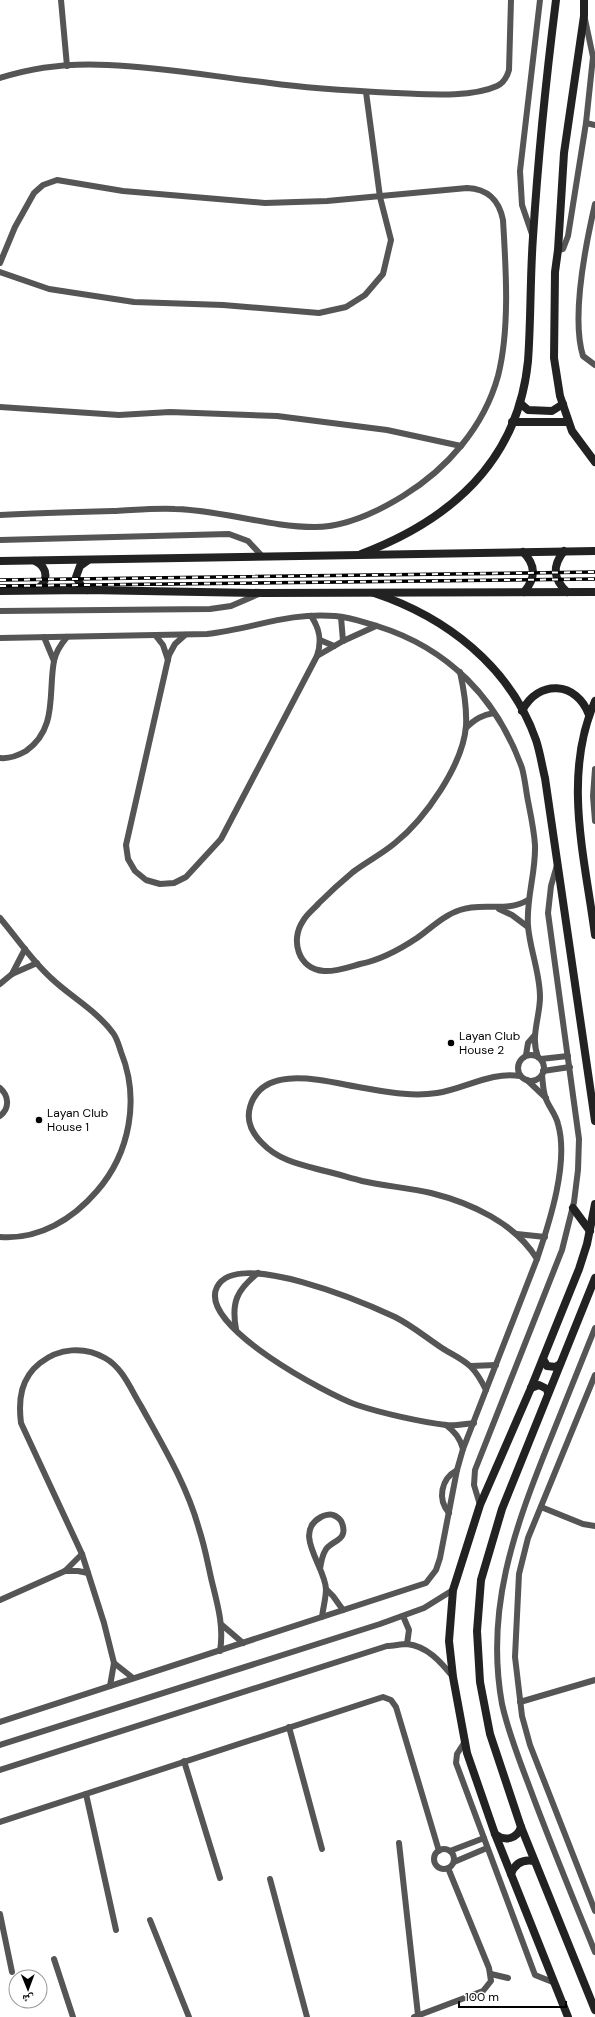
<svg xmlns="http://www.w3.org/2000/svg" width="595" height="2017" font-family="'DM Sans','Noto Naskh Arabic',sans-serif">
	<rect width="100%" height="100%" fill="#fff"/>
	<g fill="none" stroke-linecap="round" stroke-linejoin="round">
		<g stroke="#555" stroke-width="6">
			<path d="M61,0L67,66"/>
			<path d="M0,78C34,67 72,63 108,65C163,67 216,77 270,83C312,89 355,91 397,93C425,94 471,98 497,86C504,83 507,77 509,70L511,0"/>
			<path d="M586,123L595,125"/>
			<path d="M595,204C586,243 571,317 583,356L595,365"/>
			<path d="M533,237L522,205L520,171L540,0"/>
			<path d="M558,250L563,249L568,236L586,123L593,57L585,19"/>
			<path d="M0,263L15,227L34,193L43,185L57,180L123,191L265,203L327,201L467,188C488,189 499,200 503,220C506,269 510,329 498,376C484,427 447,469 403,496C377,512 346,527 315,527C268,527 222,510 175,509C155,508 136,510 116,511C78,512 39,513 0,515"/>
			<path d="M0,272L49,289L134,302L223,305L319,313L346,307L365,295L383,274L391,240L380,197L366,92"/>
			<path d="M0,407L119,415L170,412L277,416L387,430L461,446"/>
			<path d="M0,540L229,534L248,541L262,556"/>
			<path d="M0,611L210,609L231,606L261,593"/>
			<path d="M341,617L343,641"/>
			<path d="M185,635L175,644L169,655L126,845L128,859L135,871L146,880L160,884L174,883L186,877L221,839L317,656C322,641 320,629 311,616"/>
			<path d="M156,636L163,645L168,660"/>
			<path d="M44,637L54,661"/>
			<path d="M0,638L207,634C252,629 288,612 335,616C350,617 363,622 377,626C448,648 497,698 522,768C525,779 526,791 528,801C531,816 534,830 535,845C536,873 526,898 528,926C530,950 540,973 540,997C540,1017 530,1037 538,1057"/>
			<path d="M320,640L334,646"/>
			<path d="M317,656L343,641L376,626"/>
			<path d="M460,672C464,690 467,708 466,726C463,765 425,819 395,843C382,854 366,862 353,872C341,882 330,892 319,903C314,909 307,914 303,921C290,940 298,969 324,971C335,972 349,967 360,964C381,960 399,950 417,938C431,928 444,915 460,910C483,902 506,913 528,900"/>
			<path d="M466,728C475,719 482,715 494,713"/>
			<path d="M0,758C9,759 19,755 26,751C58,729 48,692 54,661C56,651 61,644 67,637"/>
			<path d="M595,769L593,796L595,821"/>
			<path d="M499,909L512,915L528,927"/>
			<path d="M0,918C17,938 32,961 51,978C71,997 97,1011 113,1033C117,1038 119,1046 121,1052C140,1099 130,1153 97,1191C73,1219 39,1240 0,1237"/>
			<path d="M12,974L25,949"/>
			<path d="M0,984L12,974L37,963"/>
			<circle cx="531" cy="1068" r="13"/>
			<path d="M526,1055L528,1043L534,1036"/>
			<path d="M541,1059L568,1056"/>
			<path d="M543,1071L570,1067"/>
			<path d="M520,1076C492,1071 464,1089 437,1093C412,1097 388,1092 364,1088C330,1083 263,1061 250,1107C246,1121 252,1133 262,1143C279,1161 302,1165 325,1171C338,1174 350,1178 362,1181C385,1186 409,1188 431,1193C471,1203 515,1223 537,1259"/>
			<path d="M527,1080L546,1098"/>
			<path d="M0,1088C9,1096 10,1108 0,1116"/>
			<path d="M517,1234L545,1237"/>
			<path d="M595,1328C579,1367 564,1406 548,1445C514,1530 485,1610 502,1704C508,1731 518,1757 528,1783C549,1840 572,1896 595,1952"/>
			<path d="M236,1329C231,1302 237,1290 258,1273"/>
			<path d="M471,1366L496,1365"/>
			<path d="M595,1375L528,1538L519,1574L515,1657L522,1716L530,1745L595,1911"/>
			<path d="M474,1423C464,1424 455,1426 446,1425C421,1422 381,1413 357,1405C329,1395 197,1326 217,1287C237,1248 365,1303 395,1317C411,1325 427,1338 442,1348C451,1354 463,1359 471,1367C477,1373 482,1382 486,1390"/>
			<path d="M446,1425C455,1432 460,1438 463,1449"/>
			<path d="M480,1505L474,1485L475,1470L562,1250L574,1202L578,1170L579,1139L548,913L551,886L557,865"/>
			<path d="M541,1507L583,1524L595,1526"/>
			<path d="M449,1513C437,1499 441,1479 457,1470"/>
			<path d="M320,1569C321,1563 322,1556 325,1551C330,1540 349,1542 342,1523C341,1520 337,1516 333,1515C330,1514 324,1515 321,1517C292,1533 325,1566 326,1589C326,1598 323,1608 322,1617"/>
			<path d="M65,1571H78L88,1573"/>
			<path d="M326,1589L333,1596L343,1610"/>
			<path d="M0,1600L65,1571L82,1554"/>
			<path d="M403,1616L409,1630L407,1644"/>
			<path d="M222,1625L243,1643"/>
			<path d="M114,1663L133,1678"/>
			<path d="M110,1686L114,1663L104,1623L82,1554L21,1423C18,1399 21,1378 40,1363C59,1348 84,1346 105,1358C123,1368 131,1390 141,1406C163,1446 187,1485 199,1529C205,1547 208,1565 212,1582C218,1606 224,1627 220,1651"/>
			<path d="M520,1702L595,1680"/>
			<path d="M0,1722L426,1583L436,1570L440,1558L457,1470L463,1449L537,1259C550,1221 569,1162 558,1124C556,1115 549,1107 546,1099C543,1092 543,1083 542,1075"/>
			<path d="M289,1727L322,1849"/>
			<path d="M464,1743L457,1754L456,1763L535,1975L555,1983"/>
			<path d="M0,1745L380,1624L424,1608L453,1590"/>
			<path d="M184,1761L220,1878"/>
			<path d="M0,1770L387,1646C393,1646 401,1644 407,1644C427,1646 441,1662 453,1677"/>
			<path d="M86,1794L116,1930"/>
			<path d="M0,1822L383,1697L391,1700L396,1707L439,1851"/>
			<path d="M399,1843L418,2015"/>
			<circle cx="444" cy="1859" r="10"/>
			<path d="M450,1851L484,1838"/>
			<path d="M454,1862L487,1848"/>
			<path d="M270,1879L307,2017"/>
			<path d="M0,1914L12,1972"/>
			<path d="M150,1920L189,2017"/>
			<path d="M54,1959L73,2017"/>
			<path d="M491,1974L508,1978"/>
			<path d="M414,2017L483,1991L491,1981L489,1968L448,1868"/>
		</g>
		<g stroke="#222" stroke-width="8">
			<path d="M584,0V16L564,153L558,250L555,272L554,358L560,396L572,431L595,462"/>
			<path d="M520,403L528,410L552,411L563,404"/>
			<path d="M512,422H568"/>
			<path d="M564,551C552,566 553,579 567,592"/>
			<path d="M523,552C536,565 536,578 524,592"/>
			<path d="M361,554C451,520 518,462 528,361C531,320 530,278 533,237C538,158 546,79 556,0"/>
			<path d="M0,561L595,551"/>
			<path d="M35,561C49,568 49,583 35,590"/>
			<path d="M87,590L82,587L76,577L80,566L87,561"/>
			<path d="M0,591L87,590L262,593L595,592"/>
			<path d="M374,593C446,617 510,666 536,740C540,752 542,766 545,778L595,1121"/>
			<path d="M595,701C562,776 585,858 595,935"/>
			<path d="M522,711C538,679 577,681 589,715"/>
			<path d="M573,1208L590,1231"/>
			<path d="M595,1278L502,1509L481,1580L477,1631L480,1682L490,1734L521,1827L595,2010"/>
			<path d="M543,1359L547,1366L556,1367L560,1364"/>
			<path d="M531,1388L539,1385L547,1389L548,1393"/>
			<path d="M495,1834C505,1842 517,1839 521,1827"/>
			<path d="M511,1874C515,1863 523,1859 534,1861"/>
			<path d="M568,2017L495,1834L467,1753L453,1677L449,1641L453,1590L480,1505L531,1388L579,1269L587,1244L595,1204"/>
		</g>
		<defs>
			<g id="rail">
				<path d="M0,580L595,572"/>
				<path d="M0,586L595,579"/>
			</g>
		</defs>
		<use href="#rail" stroke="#000" stroke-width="3.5"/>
		<use href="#rail" stroke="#fff" stroke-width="2" stroke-dasharray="6" stroke-linecap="butt"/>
	</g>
	<g fill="#000" stroke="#fff" stroke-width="1.5">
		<circle cx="451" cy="1043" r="4"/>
		<circle cx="39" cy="1120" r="4"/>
	</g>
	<g text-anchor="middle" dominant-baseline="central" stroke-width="3" stroke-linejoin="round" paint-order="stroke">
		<g font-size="12" fill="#000" stroke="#fff" text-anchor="start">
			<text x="459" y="1036">Layan Club<tspan x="459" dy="14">House 2</tspan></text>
			<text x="47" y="1113">Layan Club<tspan x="47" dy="14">House 1</tspan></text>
		</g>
	</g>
	<g transform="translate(28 1989) rotate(179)"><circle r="19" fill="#ffffff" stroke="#999999"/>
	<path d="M0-3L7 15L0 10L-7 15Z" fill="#000000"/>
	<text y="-6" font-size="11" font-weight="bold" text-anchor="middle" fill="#000000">ش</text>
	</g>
	<path d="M459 2001v6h107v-6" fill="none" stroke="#000000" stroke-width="2"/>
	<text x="465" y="2001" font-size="12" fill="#000000" stroke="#ffffff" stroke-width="3" paint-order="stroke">100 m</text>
</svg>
